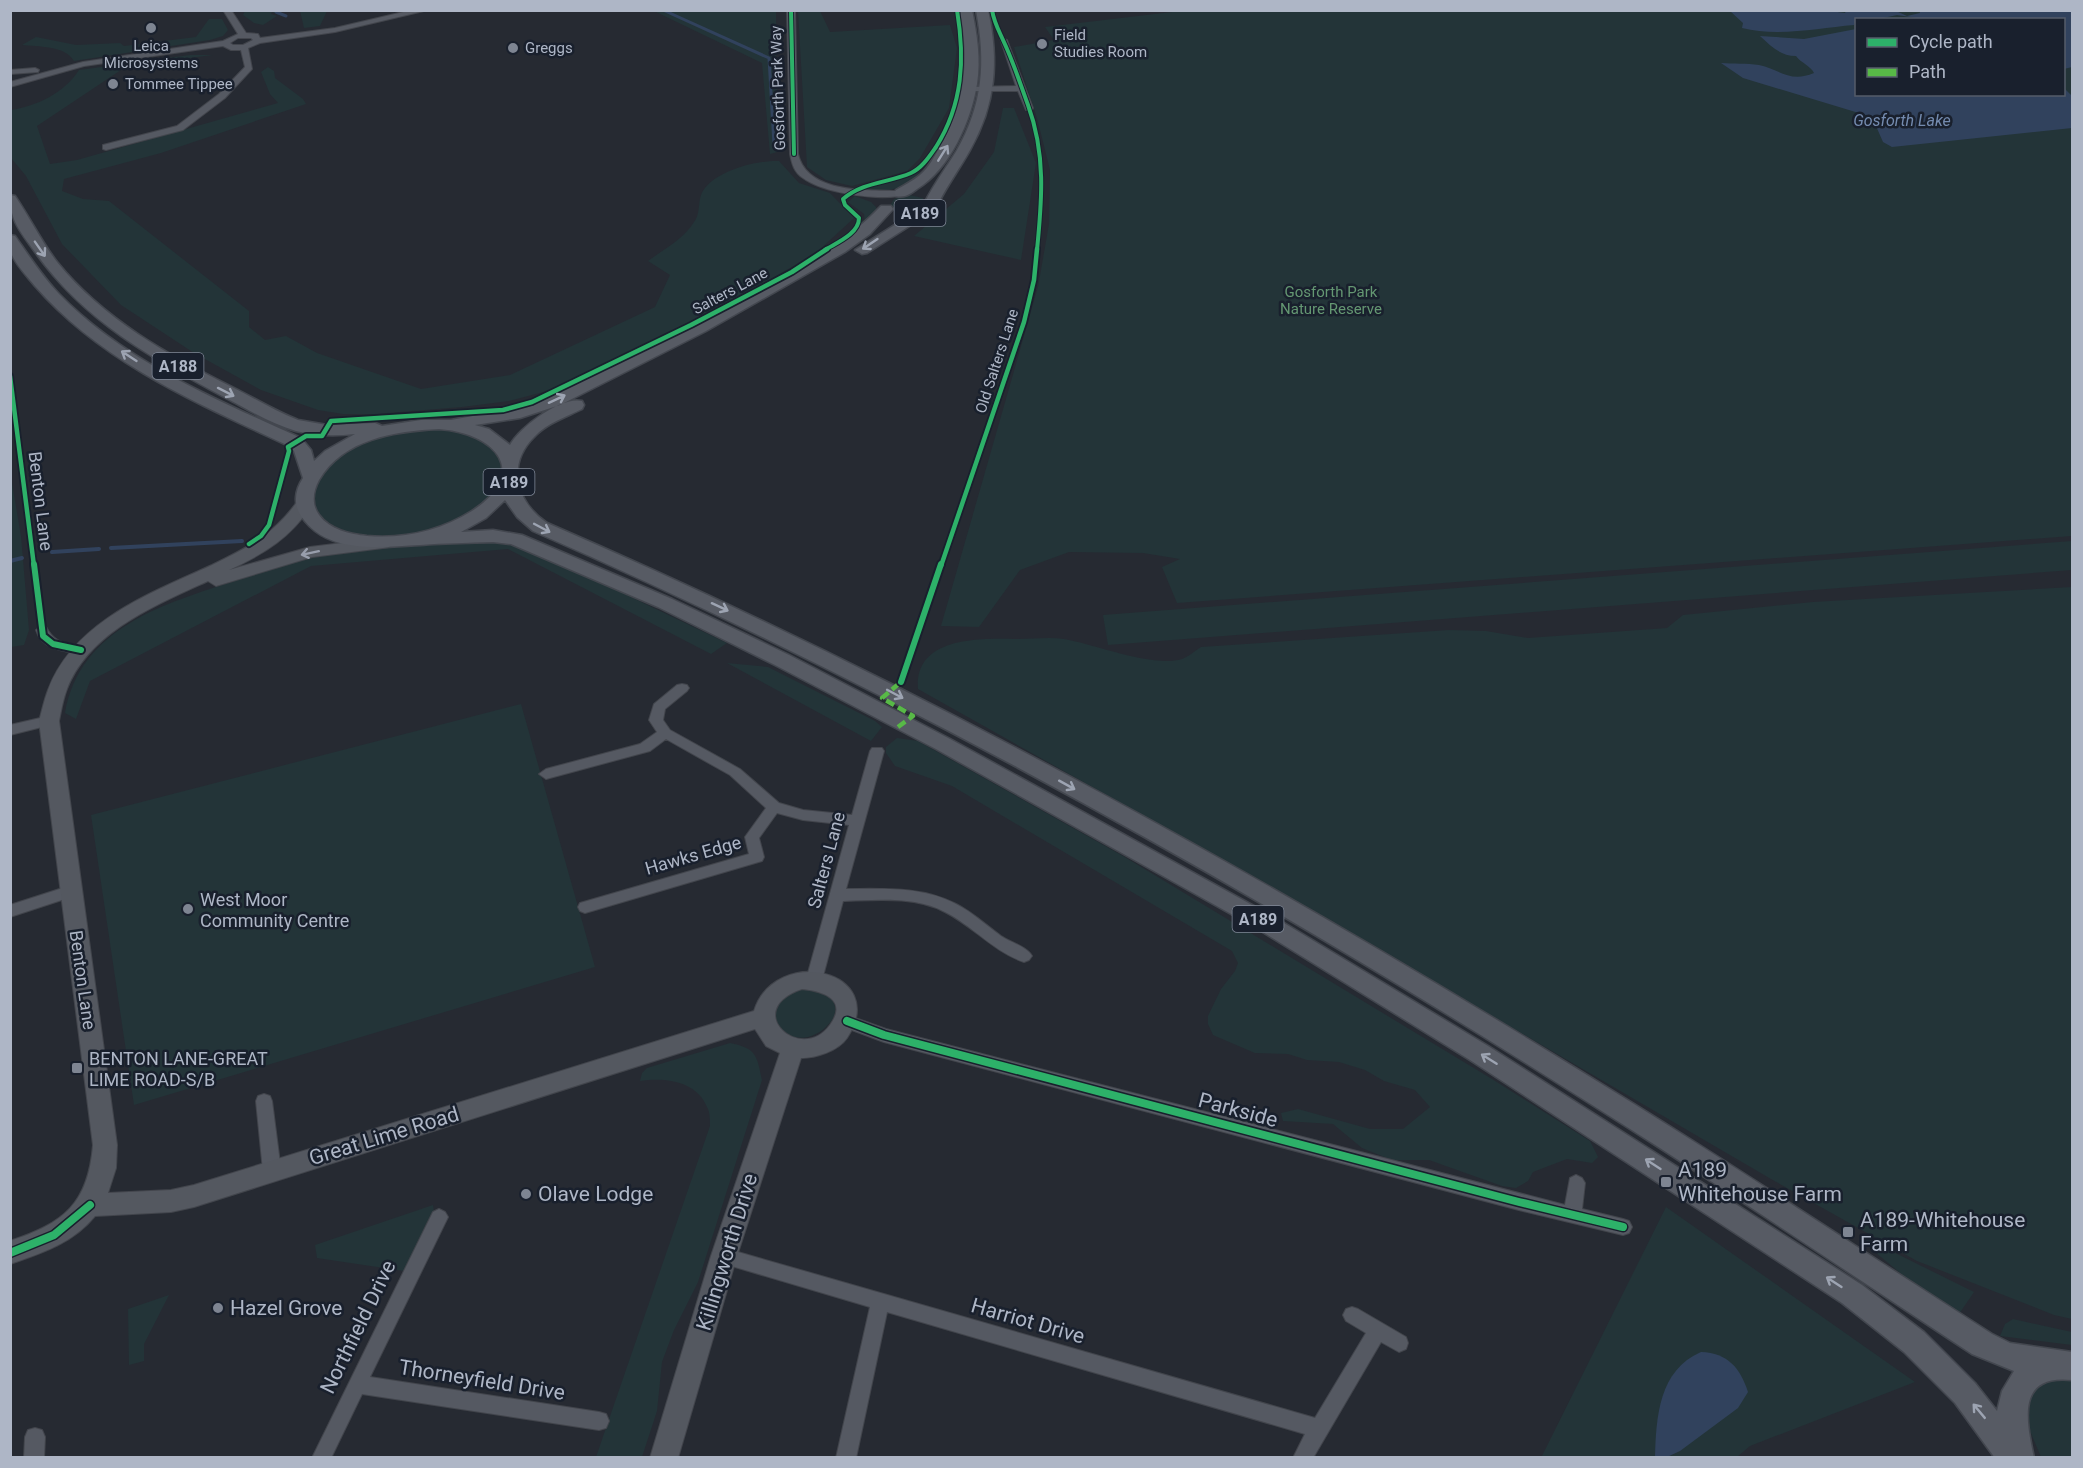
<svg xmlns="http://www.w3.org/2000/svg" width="2083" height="1468" font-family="Roboto,sans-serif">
	<rect width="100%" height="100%" fill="#262a32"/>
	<g fill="#233438" fill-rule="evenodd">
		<path d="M1189,10L2072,11V536L1177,603L1162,567L1180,559L1143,553L1069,552L1020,570L979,627L941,626L1038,287L1049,224L1050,170L1037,118L1014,47L1054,40L1045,27ZM1856,20H2064V94H1856Z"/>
		<path d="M245,11H282L279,15L272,12L271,14L277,16L263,25L254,23L243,15Z"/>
		<path d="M300,11H327L320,26L304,28Z"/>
		<path d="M654,11H776V80L784,150L770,154L762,63Z"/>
		<path d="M798,11H820L830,32L950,25L957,48L949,108L920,158L907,171L852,186L826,180L807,167Z"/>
		<path d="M209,19H222L228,30L223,36L210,40L74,61C65,45 37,47 22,45L36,37L76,45L120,43L124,46L196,37Z"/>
		<path d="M190,55H213L127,66L37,126L50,164L77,160L278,103L270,94L261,72L268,67L274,71L275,78L303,99L306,104L161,153L64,179L62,191L83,199L109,201L249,311V327L265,340L286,336L317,353L421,389L510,375L655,307L670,275L648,261C664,249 684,239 694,222C700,215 698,204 701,195C710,172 756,160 779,161L799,183L830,193L854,218L817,252L746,294L551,390L509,401L462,407L375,414H343L318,410L261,390L194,353L121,305L62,244L26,176L11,158V110C37,106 64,93 79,70Z"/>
		<path d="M1003,108H1014L1036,163L1021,260L914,236L964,194L994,152Z"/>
		<path d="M921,172C904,189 887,194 863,189Z"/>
		<path d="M909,195L923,198L925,206C915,213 903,213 892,207L891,204L894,199Z"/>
		<path d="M855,196L871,202L876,207V213L865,225L864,214L848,202Z"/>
		<path d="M424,429C440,429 455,430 469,435C505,447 513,479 483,503C453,528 410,539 372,536C353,534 330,529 319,513C314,505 313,495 316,486C330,445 387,434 424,429Z"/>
		<path d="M11,477L21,536L29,630L24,645L11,647Z"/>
		<path d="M475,540L518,543L727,643L711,654L508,549L311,566L90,681L76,719L65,713C80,627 166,603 238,580C270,569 301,557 334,552C381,546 428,544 475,540Z"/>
		<path d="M2072,541V570L1108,645L1103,615Z"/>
		<path d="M2072,587V1319L2054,1315L1917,1261L1771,1179L1298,903L918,689C914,636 981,638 1018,639C1033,639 1049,637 1064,639C1094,644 1153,668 1182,659C1188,657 1195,651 1201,647L1449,630L1486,631L1528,638L1667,628L1683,615L1813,602Z"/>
		<path d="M727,663L768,667L875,721L882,727L871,741Z"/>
		<path d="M521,704L595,967L134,1105L91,815Z"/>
		<path d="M897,738L918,741L1123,856L1492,1079L1590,1141L1598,1157L1592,1163L1567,1159L1533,1172L1528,1181L1516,1188L1502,1186L1429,1160H1392L1362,1148L1333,1124L1283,1121L1281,1113L1298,1109L1370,1129H1403L1430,1107L1415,1090L1384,1081L1365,1070L1339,1062L1307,1060L1288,1054L1255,1053L1213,1035L1208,1024V1016L1221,989L1235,971L1238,963L1232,951L952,786L895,766L886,753V747Z"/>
		<path d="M811,988C816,990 824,992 828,996C847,1011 825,1033 808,1037C800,1039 793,1037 785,1034L774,1021C778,998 787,989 811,988Z"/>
		<path d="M730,1043C756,1048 757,1055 762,1080L698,1282L674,1330L662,1362L657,1411L642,1457H596L710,1126C710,1120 710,1112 707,1107C697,1081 665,1077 640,1081L642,1073L647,1068Z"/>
		<path d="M433,1205L434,1212L404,1271L317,1258L315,1245Z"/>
		<path d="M1666,1207L1915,1382L1750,1446L1737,1457L1541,1458Z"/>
		<path d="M1863,1237L1974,1292L1959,1314L1906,1278L1862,1241Z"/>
		<path d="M169,1295L144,1344V1361L129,1365L128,1309Z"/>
		<path d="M2013,1319L2072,1332V1345L2000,1336L2005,1324Z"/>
		<path d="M2055,1380L2072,1381V1457H2041L2025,1419L2027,1395L2043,1382Z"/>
	</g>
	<g fill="#31425d">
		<path d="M1822,10L1845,13L1846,11H1896L1907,16L1920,13L1919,10L2072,11V67L2064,69V20H1930L1897,15L1879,19L1856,20L1854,25C1819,28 1777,37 1742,28L1743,23L1730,11Z"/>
		<path d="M1856,29V94H2064V88L2072,96V128L1892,147L1883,142L1872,117L1743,78L1721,63C1733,64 1747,63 1759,65C1781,70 1790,83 1814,73C1811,66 1801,63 1796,56C1780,56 1771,46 1760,36L1804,39Z"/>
		<path d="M1701,1352C1728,1353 1740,1368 1748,1392L1738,1408L1680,1451L1667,1457H1655C1656,1417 1659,1370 1701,1352Z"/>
	</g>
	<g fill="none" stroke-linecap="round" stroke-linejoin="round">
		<g stroke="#31425d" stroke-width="3">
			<path d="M277,10L276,12L286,16"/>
			<path d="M663,10L769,58L774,145"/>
		</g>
		<g stroke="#31425d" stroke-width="4">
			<path d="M111,548L242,541"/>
			<path d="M52,552L99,549"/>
			<path d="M10,561L22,558"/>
		</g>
		<defs>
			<g id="street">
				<path d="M223,10H231L246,33L258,34L260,38L335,28L412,10H428L335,32L260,43L248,48L252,69L225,98L183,130L106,150L103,149V145L177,126L219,94L245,67L241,50H231L223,46L84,66L10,87V82L83,62L223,41L238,34ZM238,38H251L253,40L243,45H233L230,43Z"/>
				<path d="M787,10H795L798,154C807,193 864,190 896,191L899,192V196C875,200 823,193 803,178C794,172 792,164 790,154Z"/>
				<path d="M1000,38L1007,40L1033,108L1032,110H1026L1018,91H971L967,89L971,87L1016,86Z"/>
				<path d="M35,68L39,70L38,72L10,74V70Z"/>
				<path d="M42,626L46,627C56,646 67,642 86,647L87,650L81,654C63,651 42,650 36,630Z"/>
				<path d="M682,684L687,685L689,688L687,691L665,709L663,720L670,730L740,769L779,803L803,810L852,815L870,751L872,748H882L884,751L846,889C883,889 922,886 956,904C972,912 986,925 1001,936C1010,942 1027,947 1032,956L1029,960L1024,962C994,952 973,926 945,912C915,896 876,900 843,901L822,980L819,984L814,986L809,984L806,980L849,825L803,820L777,813L759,838L764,857L762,861L585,913L580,911L578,907L580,903L749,854L745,837L766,808L730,775L666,739L650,751L546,779L539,774L546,769L640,744L657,732L649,720L654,704L677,685Z"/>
				<path d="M49,716L54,718L56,721L54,724L10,735V725Z"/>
				<path d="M72,885L77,887L79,891L77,895L10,917V905Z"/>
				<path d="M847,1015L886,1029L1565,1205L1570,1178L1576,1175L1582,1178L1585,1183L1582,1209L1623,1219L1629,1221L1632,1227L1629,1233L1623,1235L1519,1210L884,1042L841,1026L839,1021L841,1016Z"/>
				<path d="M264,1094L270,1096L272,1101L281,1171L278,1176L272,1178L266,1176L263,1171L256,1101L258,1096Z"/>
				<path d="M439,1209L445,1212L448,1217L370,1377L599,1412L606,1414L609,1421L606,1428L599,1430L362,1394L331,1458H312L433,1212Z"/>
				<path d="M724,1248L1315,1418L1366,1333L1346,1321L1343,1315L1346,1309L1352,1307L1358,1309L1406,1337L1408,1343L1406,1349L1399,1352L1381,1342L1313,1458H1293L1305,1434L887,1312L856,1458H836L870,1307L718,1262L715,1256L718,1250Z"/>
				<path d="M35,1428L42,1430L45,1437L44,1458H24L25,1437L28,1430Z"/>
			</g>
			<path id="secondary" d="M305,498L313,503C292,537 264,554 229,570L310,547L383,538L389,539L392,543L389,547L383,548L312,557L216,586L208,581C156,605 89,632 67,689C63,699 61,711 59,721L117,1145L116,1168L108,1193L171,1190L194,1185L754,1011C775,944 891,970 847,1038C838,1051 816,1058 801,1058L737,1256L678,1458H650L711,1256L780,1053L766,1046L755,1029L194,1207L171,1212L95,1216C73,1243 42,1253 10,1264V1241C64,1223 88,1204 93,1145L39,721C42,711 44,700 48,690C74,621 151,593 212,565C249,547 275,534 299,499ZM802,989C822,991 849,999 830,1025C801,1065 740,1010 802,989Z"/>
			<g id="primary">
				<path d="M960,10H972C977,35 981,59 977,84C971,121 950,169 917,189C910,194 905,198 896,196L894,193L896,190C904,185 913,181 920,175C929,168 935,155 941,145C966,101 969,60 960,10Z"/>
				<path d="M976,10H988C999,61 996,104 970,150C960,168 948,184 939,202L932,206L925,202C934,184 946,168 957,150C983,104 986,62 976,10Z"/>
				<path d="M10,195L15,196C30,218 41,241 57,262C103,319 168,355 232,387C254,398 275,411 298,420L327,425L375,423L382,426L421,420H451L517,408L548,397C622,361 697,325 769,285C809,262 849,240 881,206H891L893,209L870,234L845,252L706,331L560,405L520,418L475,425L489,429L510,445C520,427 561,396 582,401L584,405L582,409C566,417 547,423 534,437C506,465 516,502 547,523C924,686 1285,887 1634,1104C1755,1179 1873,1258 1992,1334L2010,1343L2072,1352V1380C2016,1374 2026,1420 2034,1458H1995L1955,1403L1904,1352L1842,1303L1470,1060L1258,929L936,749L775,665L658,607L511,544L493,542C469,543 444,543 420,545C380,547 327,555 301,516C293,504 295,490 303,478L294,451L289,446C199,404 102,363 35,286C27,276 16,265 11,253C9,248 10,240 10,235L15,236C29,256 42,276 59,294C125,362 217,400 301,438L311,450L314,461L325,451L355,434C335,436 316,436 296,431C271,424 249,410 226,398C153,359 84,321 35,252C20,231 10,221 10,195ZM439,429C496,433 531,473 472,511C440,531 404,539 367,536C350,534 330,530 319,515C311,504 313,491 319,480C343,439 395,431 439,429ZM505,500L517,517L533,531C910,696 1270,899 1616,1120C1736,1196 1853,1276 1972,1354L2014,1371L2002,1391L1997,1411L1975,1383L1924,1332L1862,1285L1488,1046L1274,917L950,739L789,655L672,599L522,535L493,530L461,532L486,518Z"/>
				<path d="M920,209L927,213L925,216L867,253L862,254L855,250Z"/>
			</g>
		</defs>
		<use href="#street" stroke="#42454c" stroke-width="2"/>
		<use href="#secondary" stroke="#42454c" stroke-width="2"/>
		<use href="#primary" stroke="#43474f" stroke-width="3"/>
		<use href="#street" fill="#555962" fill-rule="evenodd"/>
		<use href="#secondary" fill="#545860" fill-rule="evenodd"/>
		<use href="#primary" fill="#575b64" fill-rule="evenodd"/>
		<path stroke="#58b947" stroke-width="4.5" stroke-dasharray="9 4.5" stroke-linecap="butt" d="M898,727L913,716L882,698L901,682"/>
		<defs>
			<g id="cycleway-far3">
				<path d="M791,10L794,154"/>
				<path d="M992,10C994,22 998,29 1003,40C1013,61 1020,83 1028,105C1046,154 1042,200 1037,250"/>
				<path d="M825,250C836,243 859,234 859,218L845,205L843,199C863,182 888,183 911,173C922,168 929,157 936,147C963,104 965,59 957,10"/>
			</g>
			<g id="cycleway-far2">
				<path d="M10,376L34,566"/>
				<path d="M249,544L261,536L269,525L289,451L288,447L306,436H322L331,421L503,410L532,402L691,325L792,272L827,249"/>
				<path d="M941,566L1024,322L1034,280L1037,249"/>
			</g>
			<g id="cycleway-far1">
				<path d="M34,564L43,636L53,644L81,650"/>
				<path d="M901,682L941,564"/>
			</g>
			<g id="cycleway">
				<path d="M847,1021L884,1035L1519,1202L1623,1227"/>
				<path d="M10,1253L54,1235L90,1205"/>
			</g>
		</defs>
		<use href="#cycleway-far3" stroke="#19202d" stroke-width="6"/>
		<use href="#cycleway-far2" stroke="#19202d" stroke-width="8"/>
		<use href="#cycleway-far1" stroke="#19202d" stroke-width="10"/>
		<use href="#cycleway" stroke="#19202d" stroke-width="11"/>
		<use href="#cycleway-far3" stroke="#2db169" stroke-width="4"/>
		<use href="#cycleway-far2" stroke="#2db169" stroke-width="4.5"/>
		<use href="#cycleway-far1" stroke="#2db169" stroke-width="6"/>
		<use href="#cycleway" stroke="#2db169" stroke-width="8"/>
	</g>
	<defs><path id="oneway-shaft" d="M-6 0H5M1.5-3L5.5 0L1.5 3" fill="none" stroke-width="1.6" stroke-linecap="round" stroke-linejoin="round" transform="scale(1.5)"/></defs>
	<g stroke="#9da4b2">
		<use href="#oneway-shaft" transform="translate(943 153) rotate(-58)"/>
		<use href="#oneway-shaft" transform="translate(870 244) rotate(146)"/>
		<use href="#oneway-shaft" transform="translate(40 249) rotate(55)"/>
		<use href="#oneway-shaft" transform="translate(129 356) rotate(-147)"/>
		<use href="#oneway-shaft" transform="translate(226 392) rotate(27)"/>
		<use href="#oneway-shaft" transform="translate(557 399) rotate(-25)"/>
		<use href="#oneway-shaft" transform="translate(542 528) rotate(28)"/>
		<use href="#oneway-shaft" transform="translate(720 607) rotate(25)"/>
		<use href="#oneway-shaft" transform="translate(895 694) rotate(28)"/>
		<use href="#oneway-shaft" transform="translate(1067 785) rotate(29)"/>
		<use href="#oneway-shaft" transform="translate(1489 1059) rotate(-148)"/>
		<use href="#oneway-shaft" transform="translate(1653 1164) rotate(-147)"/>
		<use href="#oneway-shaft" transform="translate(1834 1282) rotate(-147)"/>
		<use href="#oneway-shaft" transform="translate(1979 1411) rotate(-130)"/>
	</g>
	<use stroke="#989eac" href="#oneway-shaft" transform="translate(310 553) rotate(168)"/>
	<g fill="#7e8592" stroke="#19202d" stroke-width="2">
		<circle cx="151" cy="28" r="6"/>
		<circle cx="1042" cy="44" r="6"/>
		<circle cx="513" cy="48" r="6"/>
		<circle cx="113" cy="84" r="6"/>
		<circle cx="188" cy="909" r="6"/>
		<rect x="71" y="1062" width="12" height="12" rx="3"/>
		<rect x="1660" y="1176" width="12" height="12" rx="3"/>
		<circle cx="526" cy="1194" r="6"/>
		<rect x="1842" y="1226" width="12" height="12" rx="3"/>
		<circle cx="218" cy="1308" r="6"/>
	</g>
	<g text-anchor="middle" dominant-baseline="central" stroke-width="5" stroke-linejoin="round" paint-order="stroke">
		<g font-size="15" fill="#aeb6c6" stroke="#19202d" text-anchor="start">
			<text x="1054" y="35">Field<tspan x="1054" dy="17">Studies Room</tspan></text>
			<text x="151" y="46" text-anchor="middle">Leica<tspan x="151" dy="17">Microsystems</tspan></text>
			<text x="525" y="48">Greggs</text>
			<text x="125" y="84">Tommee Tippee</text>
		</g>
		<g font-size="15" fill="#aeb6c6" stroke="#19202d">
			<text transform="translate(778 88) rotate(-92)">Gosforth Park Way</text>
			<text transform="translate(730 291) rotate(-28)">Salters Lane</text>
			<text transform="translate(997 361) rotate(-72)">Old Salters Lane</text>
		</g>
		<g font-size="15" fill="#649772" stroke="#19202d">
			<text x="1331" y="292">Gosforth Park<tspan x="1331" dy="17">Nature Reserve</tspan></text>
		</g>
		<g font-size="16" font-style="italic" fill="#748baf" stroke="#19202d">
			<text x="1902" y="120">Gosforth Lake</text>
		</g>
		<g fill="#19202d" stroke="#818998" stroke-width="1.5">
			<rect x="894.5" y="200" width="51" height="26" rx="4.5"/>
			<rect x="152.5" y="353" width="51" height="26" rx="4.5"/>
			<rect x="483.5" y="469" width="51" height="26" rx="4.5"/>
			<rect x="1232.5" y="906" width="51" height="26" rx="4.5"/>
		</g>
		<g font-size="16" font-weight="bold" fill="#aeb6c6">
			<text x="920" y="213">A189</text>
			<text x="178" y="366">A188</text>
			<text x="509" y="482">A189</text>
			<text x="1258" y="919">A189</text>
		</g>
		<g font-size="18" fill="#aeb6c6" stroke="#19202d">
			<text transform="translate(41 501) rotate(83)">Benton Lane</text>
			<text transform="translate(693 855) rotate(-16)">Hawks Edge</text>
			<text transform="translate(826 860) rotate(-75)">Salters Lane</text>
			<text transform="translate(83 980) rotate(82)">Benton Lane</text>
		</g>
		<g font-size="18" fill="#aeb6c6" stroke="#19202d" text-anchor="start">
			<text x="200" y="899">West Moor<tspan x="200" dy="21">Community Centre</tspan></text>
			<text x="89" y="1058">BENTON LANE-GREAT<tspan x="89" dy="21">LIME ROAD-S/B</tspan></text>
		</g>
		<g font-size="21" fill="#aeb6c6" stroke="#19202d">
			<text transform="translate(1238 1110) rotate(15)">Parkside</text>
			<text transform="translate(384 1136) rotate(-17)">Great Lime Road</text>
			<text transform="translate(727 1252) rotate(-73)">Killingworth Drive</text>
			<text transform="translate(1028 1321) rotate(16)">Harriot Drive</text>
			<text transform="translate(358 1327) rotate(-64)">Northfield Drive</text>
			<text transform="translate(482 1380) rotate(9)">Thorneyfield Drive</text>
		</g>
		<g font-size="21" fill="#aeb6c6" stroke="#19202d" text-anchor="start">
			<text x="1678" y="1170">A189<tspan x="1678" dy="24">Whitehouse Farm</tspan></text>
			<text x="538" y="1194">Olave Lodge</text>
			<text x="1860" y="1220">A189-Whitehouse<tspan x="1860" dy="24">Farm</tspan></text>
			<text x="230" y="1308">Hazel Grove</text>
		</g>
	</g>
	<rect width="2083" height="1468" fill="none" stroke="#aeb6c6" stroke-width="24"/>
	<rect x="1855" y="18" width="210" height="78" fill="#19202d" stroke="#555c6a" stroke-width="1.5"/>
	<rect x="1867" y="38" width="30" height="9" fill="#2db169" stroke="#555c6a" stroke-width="1.5"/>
	<text x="1909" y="48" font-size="18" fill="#aeb6c6">Cycle path</text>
	<rect x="1867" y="68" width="30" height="9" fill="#58b947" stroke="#555c6a" stroke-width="1.5"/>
	<text x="1909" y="78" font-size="18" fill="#aeb6c6">Path</text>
</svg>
